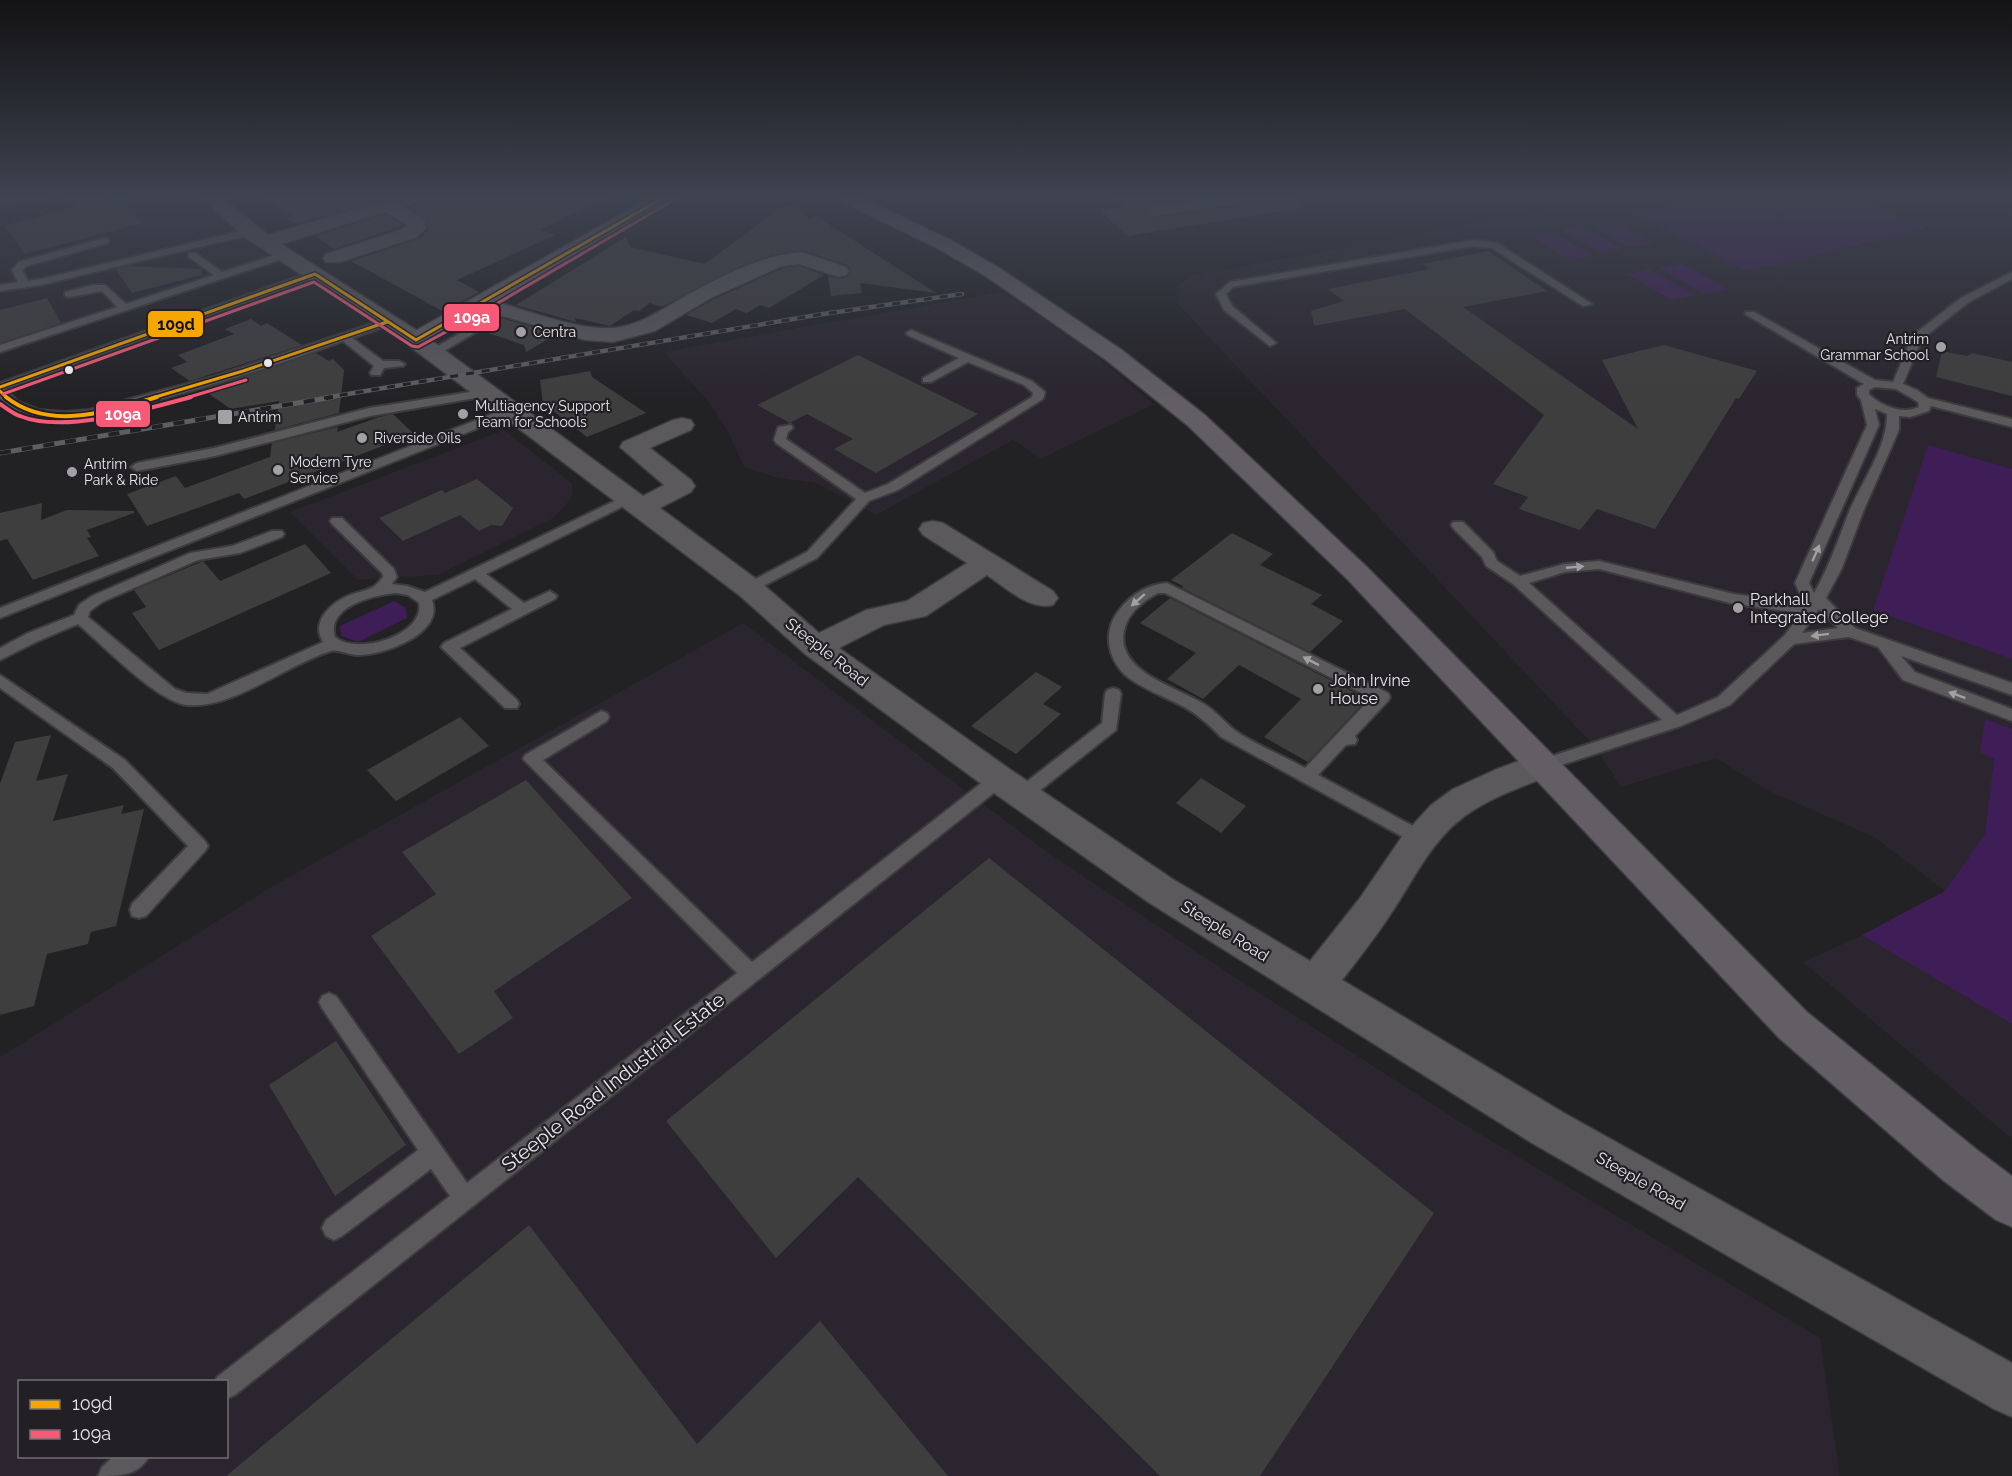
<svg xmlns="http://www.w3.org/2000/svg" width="2012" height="1476" font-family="Raleway,sans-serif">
	<rect width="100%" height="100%" fill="#222124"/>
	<g fill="#2a252e" fill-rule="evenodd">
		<path d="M0,195H196L274,261L0,355Z"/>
		<path d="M1628,195H2012V1139L1803,962L1862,935L1945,891L1874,837L1769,791L1716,758L1621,787L1596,748L1176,302L1179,285L1191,276Z"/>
		<path d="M1002,292L1079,342L1154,404L1041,459L1013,440L876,515L816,483L774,477L744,467L728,432L708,401L664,352Z"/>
		<path d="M504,430L572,483L573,494L566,505L552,519L438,575L358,580L290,512Z"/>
		<path d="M743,623L1046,851L1233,976L1462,1123L1820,1338L1840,1476H0V1057L273,886ZM20,1382H226V1456H20Z"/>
	</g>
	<g fill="#3f1e57">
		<path d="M1722,195H1846L1928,228L1747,271L1633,214Z"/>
		<path d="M1611,221L1652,243V244L1630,248L1590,225Z"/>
		<path d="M1581,226L1622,249L1600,253L1560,230Z"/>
		<path d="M1552,232L1592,255L1570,260L1531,236Z"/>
		<path d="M1681,263L1728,289L1705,294L1659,268Z"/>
		<path d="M1649,269L1695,295L1672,300L1627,274Z"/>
		<path d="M1928,445L2012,469V659L1873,610Z"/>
		<path d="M394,601L406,608L407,618L358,642L341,636L340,626Z"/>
		<path d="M1985,719L2012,729V1024L1862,935L1945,891L1985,834L1994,759L1980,752Z"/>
	</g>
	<g fill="#3f3e3e">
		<path d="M67,195H103L109,201L120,198L142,223L25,254L4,226L77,206Z"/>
		<path d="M258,195H397L297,224L286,218L293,216Z"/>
		<path d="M434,195H610L540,230L555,235L457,280L479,292L444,312L351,261L419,239L428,230L426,219L409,208L430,201Z"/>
		<path d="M1111,195H1215L1150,205L1145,212L1150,217L1156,218L1243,205L1248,199L1245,195H1301L1302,208L1127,236L1100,210L1124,207Z"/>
		<path d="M795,205L809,219L816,216L936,293L860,283L862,293L831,296L828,276L840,279L848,276L851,270L847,265L801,250L769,256L739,267L662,307L650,303L639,311L634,310L610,326L575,318L576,322L516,305L626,237L630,247L704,264L781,208Z"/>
		<path d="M385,214L404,225L334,249L315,236Z"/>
		<path d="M1488,251L1547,291L1463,307L1638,429L1602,360L1664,345L1757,371L1739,399L1736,398L1655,529L1597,509L1580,530L1519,509L1528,497L1493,484L1544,415L1405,309L1314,326L1311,311L1344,301L1328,289L1429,269L1422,264Z"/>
		<path d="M128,266L201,269L202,275L132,293L116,269Z"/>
		<path d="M799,266L824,275L769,308L760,305L747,313L736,309L712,323L686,315L712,300L783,268Z"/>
		<path d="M47,298L61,323L0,343V310Z"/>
		<path d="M484,313L557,334L526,352L524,345L482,331L490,325V318L481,314Z"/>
		<path d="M251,319L261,326L267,323L302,345L190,381L171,368L187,362L178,355L234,334L225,329Z"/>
		<path d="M1942,351L1967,356L1972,353L2012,362V396L1936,377Z"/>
		<path d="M316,353L329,361L333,359L344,370L339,413L275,430L279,401L231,409L203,390Z"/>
		<path d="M858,355L978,414L876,473L834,449L853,439L807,414L790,423L757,405Z"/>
		<path d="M590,371L592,377L646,413L587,437L543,403L540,380Z"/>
		<path d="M393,414L414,434L244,499L239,493L147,526L127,494L176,476L185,488L270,457L272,443L338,427L337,432L379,417Z"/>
		<path d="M477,479L513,508L502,526L491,525L479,531L460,515L403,541L379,518L442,490L445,493Z"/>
		<path d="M42,503L41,520L67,510L134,511V513L87,530L91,537L87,538L99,556L33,580L7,539L0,541V513Z"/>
		<path d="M1232,533L1273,554L1260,565L1322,595L1311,604L1343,621L1310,652L1182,588L1183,586L1171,580Z"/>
		<path d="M305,544L331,573L159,650L132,613L146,607L134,590L201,562L203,561L220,581Z"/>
		<path d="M1170,598L1367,699L1308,762L1264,737L1301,699L1239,665L1203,699L1167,679L1196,653L1140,623Z"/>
		<path d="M1036,672L1062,687L1043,704L1061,714L1016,754L971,726Z"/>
		<path d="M460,717L489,746L396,801L367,770Z"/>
		<path d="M51,735L36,781L68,774L53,821L124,805L121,814L144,809L116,926L91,932L88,944L47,954L34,1006L0,1015V784L15,742Z"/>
		<path d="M1201,778L1246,806L1221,833L1176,803Z"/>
		<path d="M526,780L632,898L494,991L513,1018L459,1054L371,936L436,894L402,852Z"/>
		<path d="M989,858L1434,1213L1260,1476H1160L858,1177L776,1258L666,1121Z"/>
		<path d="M336,1041L406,1145L335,1196L269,1085Z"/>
		<path d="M529,1225L697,1444L820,1321L948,1476H226Z"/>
	</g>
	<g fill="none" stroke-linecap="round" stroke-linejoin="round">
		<defs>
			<g id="lane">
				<path d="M23,195H50L46,198L0,203V197Z"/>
				<path d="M250,229L253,230V234L41,285L0,291V285L18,282L12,270L19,262L105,238L108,239V243L27,266L22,270L28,281L41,279Z"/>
				<path d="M1474,240L1497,243L1592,304L1583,306L1492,248L1474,246L1233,287L1226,294L1232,306L1274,341L1276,343L1270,346L1224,310L1216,294L1230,282Z"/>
				<path d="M285,252L290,255L288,257L0,352V345L117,307L102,291L69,297L65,296V292L93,285H105L126,304L214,275L189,257V253H195L222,272Z"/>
				<path d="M315,271L319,272V276L5,389L17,401L39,410L65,412L89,410L213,377L387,319L391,320V324L352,338L383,361H399L405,364L403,366L384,368L380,375H372L370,373L374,366L343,341C281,364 218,384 154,401C125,409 95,419 64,420C41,420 16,414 0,398V383Z"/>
				<path d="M2012,272V279L1969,302L1922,339L1903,384L1917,390L1928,398L2012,419V427L1931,406L1929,411L1910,417L1899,416V430L1863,512L1842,568L1826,598L1855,628L2012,683V695L1901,656L1915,672L2012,709V721L1903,680L1878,647L1849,637L1794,644L1730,705L1681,726L1543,771L1537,769L1535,765L1537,761L1662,720L1513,584L1486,566L1482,557L1453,528L1451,525L1453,522H1463L1493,552L1497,561L1520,576L1564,564L1599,561L1734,594L1804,603L1795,583L1867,425L1861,400L1857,395V388L1864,384L1745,314L1746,312H1754L1875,380L1893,382L1913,335L1961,298ZM1875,387L1896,389L1918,402L1919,407C1903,415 1881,406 1869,394V390ZM1875,409L1887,414C1887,448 1862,481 1849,512C1838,540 1829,567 1814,593L1809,583L1879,425ZM1599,569L1734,604L1801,613L1785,635L1718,697L1677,715L1529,583L1565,572ZM1819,609L1838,628L1802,633Z"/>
				<path d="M464,311L488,319V325L437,355H429V351L478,323L460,316V312Z"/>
				<path d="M911,330L1032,381L1045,392L1043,399L898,490L869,501L817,558L754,591H744L742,588L744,585L807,552L856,499L776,443L774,440L778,427L791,425L793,428L788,432L786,439L865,493L888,484L1032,397L1033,393L1024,385L968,362L931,382H923V378L959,358L907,335L906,333Z"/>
				<path d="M489,389L495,393L493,395L370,416L215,456L137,471L131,467L137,463L214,448L369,408Z"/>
				<path d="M512,406L516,407V413L0,618V608Z"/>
				<path d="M627,495L632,496L634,499L632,502L486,574L524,603L550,591L557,596L555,599L460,648L517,700L519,704L517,708H505L441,647L444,643L512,609L475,579L432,600C445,634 382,656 357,655C349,655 338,649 331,651C288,664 231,710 187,705C156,701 104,646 78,624L38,641L0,660V648L28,633L74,615L79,605L92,596L190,553L232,546L272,531H282L284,534L282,537L240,553L198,560L102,602L90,611L88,617L175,689L187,693L207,694L323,642C310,621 332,602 350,595C357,592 367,591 373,587C377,585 380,580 383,577L382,573L332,524L330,521L332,518H342L394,569L397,577L392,584L407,586L425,592ZM396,593L408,595L419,603C425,635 357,656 335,637C326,606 374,595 396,593Z"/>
				<path d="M1167,583L1388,693L1390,697L1388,701L1355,736L1357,740L1355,744L1346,745L1318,775L1426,833L1429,838L1426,843L1420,845L1414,843L1221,737C1211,726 1199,716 1186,708C1168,698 1140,688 1125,675C1106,656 1103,629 1120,609C1132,594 1148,584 1167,583ZM1158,593H1165L1371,698L1305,768C1284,756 1249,742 1232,728C1223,720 1215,711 1204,704C1175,686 1109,670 1126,624C1131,611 1146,599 1158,593Z"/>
				<path d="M0,675L125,760L205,841L208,846L205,851L146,916L139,918L132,916L130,910L132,904L188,846L113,768L0,688Z"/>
				<path d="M1113,688L1119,690L1121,694L1116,730L1028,800L1022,802L1016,800L1013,795L1016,790L1102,723L1105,694L1107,690Z"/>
				<path d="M601,711L607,713L609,717L607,721L543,760L752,962L993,774L999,773L1005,774L1008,779L1005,784L235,1395L226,1399V1382H215L217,1377L450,1196L431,1169L342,1236L334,1240L326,1236L322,1228L326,1220L418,1150L322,1008L319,1002L322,996L329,993L336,996L467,1183L737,973L523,759L525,755Z"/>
				<path d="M114,1456H149C139,1476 119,1476 98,1476L102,1467Z"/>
			</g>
			<g id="street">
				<path d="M200,195H219L268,235L404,195H432L429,199L403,207L424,219L426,228L417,237L340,262H326L323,258L326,254L403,229L408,225L385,212L281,244L424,335L643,496L664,485L620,447L623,442L673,420L682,418L691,420L694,425L691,430L650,448L691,480L695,486L691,492L660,508L759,581L819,633L866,610L907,601L967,563L923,535L919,529L923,523L933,521L943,523L1053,591L1058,598L1053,605C1030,611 1006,588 987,575L926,616L884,625L839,648L1011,770L1174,880L1310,961L1360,898L1401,838L1431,805L1453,789L1497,769L1543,752L1555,756L1560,765L1555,774C1521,787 1484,799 1456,823C1429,847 1413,880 1394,909C1378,934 1360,957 1342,980L1564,1113L2012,1363V1417L1994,1409L1532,1143L1148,902L987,788L805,654L739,595L408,345L243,236Z"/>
				<path d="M1229,195H1242L1246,199L1243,203L1237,204L1156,216L1150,215L1147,211L1150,207L1156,206Z"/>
				<path d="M801,252L846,267L849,271L846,275L839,277L799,264L782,266L711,298L655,331L613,342L585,340L475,308L472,304L475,300L482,298C520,307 573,330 611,328C637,327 661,310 682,298C719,277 759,256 801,252Z"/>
			</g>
			<g id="secondary">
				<path d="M655,195H677L674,199L424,345L416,347L408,345L405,340L408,335Z"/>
				<path d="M833,195H856L951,240L1001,269L1122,350L1205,415L1367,567L1807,1012L1976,1149L2012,1176V1227L1996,1220L1944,1181L1779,1038L1347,579L1187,425L1106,360L987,277L937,248L836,199Z"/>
			</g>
		</defs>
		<use href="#lane" stroke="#3c3b3d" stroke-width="4"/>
		<use href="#street" stroke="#3c3b3d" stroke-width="3"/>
		<use href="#secondary" stroke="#3c3b3d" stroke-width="3"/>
		<use href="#lane" fill="#5b595c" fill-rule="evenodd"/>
		<use href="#street" fill="#5b595c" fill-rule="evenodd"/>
		<use href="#secondary" fill="#635e65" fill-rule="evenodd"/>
		<defs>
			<path id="rail-far1" d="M324,398L823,314L962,294"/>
			<path id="rail" d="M0,453L333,397"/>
		</defs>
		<use href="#rail-far1" stroke="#5e5d60" stroke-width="4.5"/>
		<use href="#rail" stroke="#5e5d60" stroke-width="5"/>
		<use href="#rail-far1" stroke="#222025" stroke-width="3" stroke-dasharray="8" stroke-linecap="butt"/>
		<use href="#rail" stroke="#222025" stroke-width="4" stroke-dasharray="11" stroke-linecap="butt"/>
		<defs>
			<g id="bus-1-far1">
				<path d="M0,387L315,274L416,340L668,195"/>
				<path d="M0,391L7,398"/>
				<path d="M152,398L243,371L387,322"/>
			</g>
			<path id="bus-1" d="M6,397C50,432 109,411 157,397"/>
			<g id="bus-2-far1">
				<path d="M3,394L314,282L412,346L418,347L486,310L672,201"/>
				<path d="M186,398L246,380"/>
			</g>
			<path id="bus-2" d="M0,404C6,408 13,414 20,416C63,434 147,409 191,397"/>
		</defs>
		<use href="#bus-1-far1" stroke="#222025" stroke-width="6"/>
		<use href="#bus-1" stroke="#222025" stroke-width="8"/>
		<use href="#bus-2-far1" stroke="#222025" stroke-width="6"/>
		<use href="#bus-2" stroke="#222025" stroke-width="8"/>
		<use href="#bus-1-far1" stroke="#f7a600" stroke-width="3"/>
		<use href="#bus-1" stroke="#f7a600" stroke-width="4"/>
		<use href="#bus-2-far1" stroke="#f75a77" stroke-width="3"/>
		<use href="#bus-2" stroke="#f75a77" stroke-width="4"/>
	</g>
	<defs><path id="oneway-solid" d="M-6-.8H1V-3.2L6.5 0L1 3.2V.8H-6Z" transform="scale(1.5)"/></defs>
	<g fill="#a2a0a3">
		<use href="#oneway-solid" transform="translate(1816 553) rotate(-66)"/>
		<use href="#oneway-solid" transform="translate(1575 567) rotate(-5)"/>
		<use href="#oneway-solid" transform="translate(1138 600) rotate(139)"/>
		<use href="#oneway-solid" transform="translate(1820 635) rotate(173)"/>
		<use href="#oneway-solid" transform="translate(1311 661) rotate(-153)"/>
		<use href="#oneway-solid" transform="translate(1957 695) rotate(-160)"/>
	</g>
	<linearGradient id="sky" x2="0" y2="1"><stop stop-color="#131214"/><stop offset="0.49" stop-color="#3e4350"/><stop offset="1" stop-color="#3e4350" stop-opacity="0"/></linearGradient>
	<rect width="2012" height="401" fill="url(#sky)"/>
	<g fill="#a3a1a5" stroke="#222025" stroke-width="2">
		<circle cx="521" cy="332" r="6"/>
		<circle cx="1941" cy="347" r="6"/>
		<circle cx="463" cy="414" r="6"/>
		<rect x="217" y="409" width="16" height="16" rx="3"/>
		<circle cx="362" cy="438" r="6"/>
		<circle cx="278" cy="470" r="6"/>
		<circle cx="72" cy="472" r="6"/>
		<circle cx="1738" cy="608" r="6"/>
		<circle cx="1318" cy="689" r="6"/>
	</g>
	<g fill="#e8e6ea" stroke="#222025" stroke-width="2">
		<circle cx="268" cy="363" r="5"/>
		<circle cx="69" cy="370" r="5"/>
	</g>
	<g text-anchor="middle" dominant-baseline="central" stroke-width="4.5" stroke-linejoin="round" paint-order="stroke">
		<g font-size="14" fill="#e8e6ea" stroke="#222025" text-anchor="start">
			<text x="533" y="332">Centra</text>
			<text x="1929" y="339" text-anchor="end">Antrim<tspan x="1929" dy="16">Grammar School</tspan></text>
			<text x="475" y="406">Multiagency Support<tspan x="475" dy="16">Team for Schools</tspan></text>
			<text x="238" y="417">Antrim</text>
			<text x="374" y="438">Riverside Oils</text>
			<text x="290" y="462">Modern Tyre<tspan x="290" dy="16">Service</tspan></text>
			<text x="84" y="464">Antrim<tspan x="84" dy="16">Park &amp; Ride</tspan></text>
		</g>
		<g font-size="16" fill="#e8e6ea" stroke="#222025" text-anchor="start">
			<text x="1750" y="599">Parkhall<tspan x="1750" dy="18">Integrated College</tspan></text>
			<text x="1330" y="680">John Irvine<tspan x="1330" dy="18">House</tspan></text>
		</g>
		<g font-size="16" fill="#e8e6ea" stroke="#222025">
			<text transform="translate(827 652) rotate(38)">Steeple Road</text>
			<text transform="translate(1225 931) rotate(32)">Steeple Road</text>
			<text transform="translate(1641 1181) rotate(30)">Steeple Road</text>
		</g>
		<g font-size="20" fill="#e8e6ea" stroke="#222025">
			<text transform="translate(613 1082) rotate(-38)">Steeple Road Industrial Estate</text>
		</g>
	</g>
	<g stroke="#222025" stroke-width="2">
		<rect x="443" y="303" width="57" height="29" rx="6" fill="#f75a77"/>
		<rect x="147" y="310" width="57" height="28" rx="6" fill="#f7a600"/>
		<rect x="95" y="400" width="56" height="28" rx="6" fill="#f75a77"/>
	</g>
	<g font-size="16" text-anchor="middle" font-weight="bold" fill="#fff">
		<text x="472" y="323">109a</text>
		<text x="123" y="420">109a</text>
	</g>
	<g font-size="16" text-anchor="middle" font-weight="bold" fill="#111">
		<text x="176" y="330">109d</text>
	</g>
	<rect x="18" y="1380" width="210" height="78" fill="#222025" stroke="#716f74" stroke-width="1.5"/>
	<rect x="30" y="1400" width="30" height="9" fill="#f7a600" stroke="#716f74" stroke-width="1.5"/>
	<text x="72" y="1410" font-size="18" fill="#e8e6ea">109d</text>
	<rect x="30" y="1430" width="30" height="9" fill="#f75a77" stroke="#716f74" stroke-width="1.5"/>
	<text x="72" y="1440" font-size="18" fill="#e8e6ea">109a</text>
</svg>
